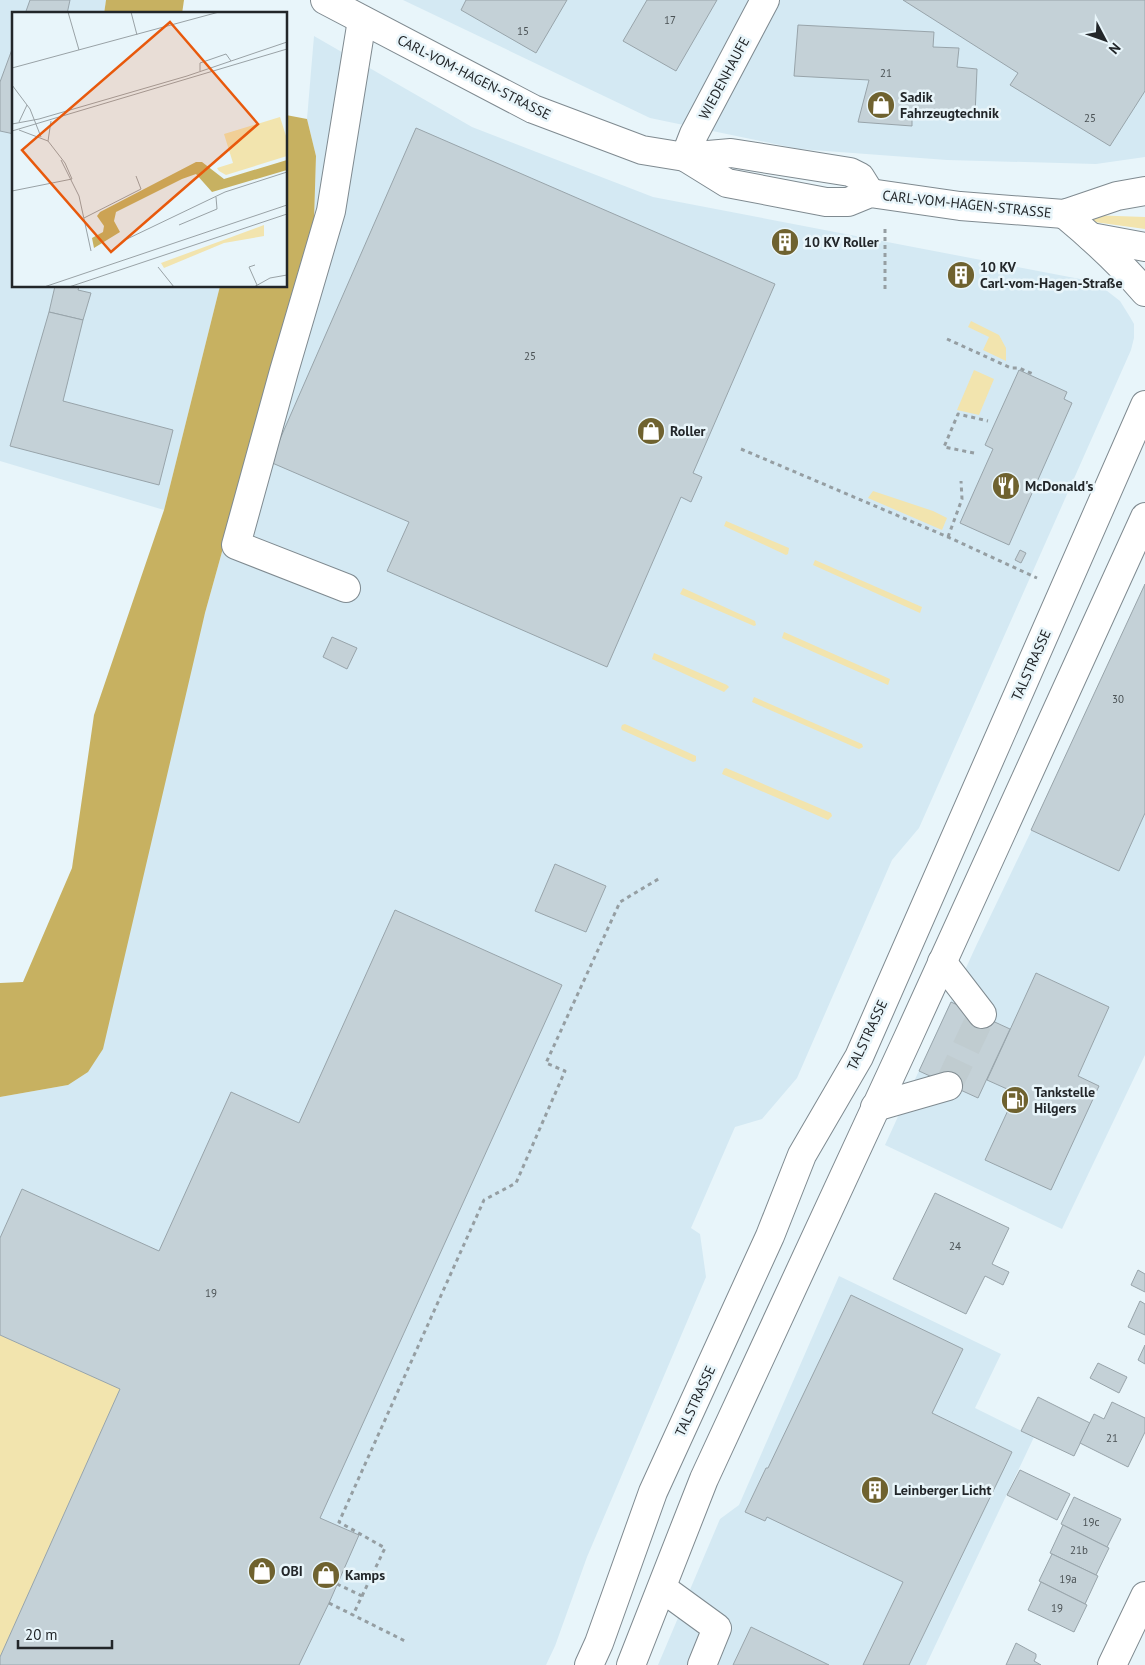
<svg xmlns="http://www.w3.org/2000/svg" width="1145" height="1665" font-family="'PT Sans',sans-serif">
	<rect width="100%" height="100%" fill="#e8f5fa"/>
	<g fill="#d4e9f3">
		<path d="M0,0H106L104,14H14V286H220L164,510L0,461Z"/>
		<path d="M403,0H1145V157L1096,164L947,160L799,149L650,118Z"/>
		<path d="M314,36L472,127L653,197L1080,279L1102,287L1120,301L1130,317L1134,324V338L1131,350L919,828L892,860L797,1078L762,1119L735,1127L691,1228L700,1234L706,1277L587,1557L555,1646L546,1665H0V1097L68,1085L205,613L314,221L316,156L307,119Z"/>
		<path d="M1145,594V1055L1062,1229L885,1145L976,946Z"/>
		<path d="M839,1276L1001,1354L975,1408L1034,1437L926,1665H658L720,1519L739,1505Z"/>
	</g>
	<g fill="#f2e4ae">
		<path d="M1089,215L1145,217V229L1087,221Z"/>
		<path d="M971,321L999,335L1006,348V361L983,350L989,337L968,327Z"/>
		<path d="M974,370L994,379L979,415L957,410Z"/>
		<path d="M873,491L933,511L947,518L942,530L868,498Z"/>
		<path d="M726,521L789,548L788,554L786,555L724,526Z"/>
		<path d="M815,560L922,607L920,613L813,565Z"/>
		<path d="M683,588L755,621L756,625L754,626L680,594Z"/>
		<path d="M784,632L890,679L888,685L782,638Z"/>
		<path d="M654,653L727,685L729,687L724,692L652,659Z"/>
		<path d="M754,697L862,744L863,747L859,749L752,702Z"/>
		<path d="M625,724L696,756V761L693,762L622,730L621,728L622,725Z"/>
		<path d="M726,768L831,813L832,816L828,820L722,774L724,769Z"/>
		<path d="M0,1335L120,1389L0,1657Z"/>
	</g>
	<g fill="#c7b161">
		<path d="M106,0H184L182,14H104Z"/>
		<path d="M286,115L307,119L316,156L314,221L205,613L103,1049L88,1072L68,1085L0,1097V983L23,982L72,868L94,715L164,510L220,286H286Z"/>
	</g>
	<g fill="#c4d1d7" stroke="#98a4aa">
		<path d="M30,0H70L67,14H25Z"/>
		<path d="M466,0H567L536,53L461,10Z"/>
		<path d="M647,0H717L676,71L623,41Z"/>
		<path d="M903,0H1145V91L1110,146L1010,85L1018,73Z"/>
		<path d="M798,25L934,32L933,47L959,48L957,67L977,69L975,115L954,112L955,118L912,115V126L858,122L869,80L794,76Z"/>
		<path d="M14,44V134L0,131V82Z"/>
		<path d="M416,128L775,284L693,473L702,477L691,502L681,497L607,667L387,571L409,522L270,462Z"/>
		<path d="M783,235L792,239L788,249L778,245Z"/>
		<path d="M955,268L970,274L967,282L952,276Z"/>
		<path d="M55,286H79L78,290L91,293L83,320L49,312Z"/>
		<path d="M49,312L83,320L63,401L173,430L159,485L10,446Z"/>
		<path d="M1019,370L1067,392L1064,399L1072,403L1009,545L960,523L993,449L985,445Z"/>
		<path d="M1020,550L1026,553L1021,563L1015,560Z"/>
		<path d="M1145,584V813L1119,871L1031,830Z"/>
		<path d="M332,637L357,648L347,669L323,657Z"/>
		<path d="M555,864L606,886L586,932L535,911Z"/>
		<path d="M395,910L562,985L320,1518L359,1535L329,1603L299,1665H0V1657L120,1389L0,1335V1238L22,1189L159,1251L231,1092L299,1123Z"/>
		<path d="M1036,973L1109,1007L1078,1076L1099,1086L1051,1190L985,1160L1016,1093L987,1080Z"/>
		<path d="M951,1002L1010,1029L978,1098L919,1071Z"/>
		<path d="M935,1193L1009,1228L992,1264L1009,1272L1003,1285L985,1276L966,1314L893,1279Z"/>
		<path d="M1138,1270L1145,1274V1292L1131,1285Z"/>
		<path d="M851,1295L963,1349L932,1413L1012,1452L909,1665H863L903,1582L767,1517L765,1521L745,1512L766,1468H768Z"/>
		<path d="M1140,1301L1145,1304V1335L1128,1327Z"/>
		<path d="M1145,1345V1364L1138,1360Z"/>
		<path d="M1098,1363L1127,1377L1119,1393L1090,1378Z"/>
		<path d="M1038,1397L1090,1423L1074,1456L1021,1431Z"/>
		<path d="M1112,1402L1145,1418V1432L1128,1467L1080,1443L1094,1414L1104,1419Z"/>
		<path d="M1020,1470L1070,1494L1057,1520L1007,1495Z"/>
		<path d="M1074,1497L1121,1519L1107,1547L1061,1524Z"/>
		<path d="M1063,1525L1109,1548L1096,1575L1050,1553Z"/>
		<path d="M1052,1554L1098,1576L1085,1604L1039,1581Z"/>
		<path d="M1041,1582L1087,1605L1074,1632L1028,1610Z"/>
		<path d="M751,1627L829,1665H733Z"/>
		<path d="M1016,1643L1036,1654V1657L1034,1661L1041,1665H1006Z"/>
	</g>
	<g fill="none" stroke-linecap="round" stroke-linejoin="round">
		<path stroke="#c0ccd0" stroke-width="28" stroke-dasharray="28 14" stroke-linecap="butt" d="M948,1086L982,1014"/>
		<defs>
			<g id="minor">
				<path d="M325,0L533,109L642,150L685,157L731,153L850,172L860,177L870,193"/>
				<path d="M685,157L727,183L826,202H848L870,193L960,206L1064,214L1117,196L1145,191"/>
				<path d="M685,157L694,134L765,0"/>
				<path d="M1064,214C1093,238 1120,263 1145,292"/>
				<path d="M1091,237L1145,247"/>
				<path d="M346,588L236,545L284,371L331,211L362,20"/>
				<path d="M942,962L982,1014"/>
				<path d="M875,1107L948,1086"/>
				<path d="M662,1588L717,1628L702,1665"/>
				<path d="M1112,1665L1145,1596"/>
			</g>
			<g id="major">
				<path d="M589,1665L599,1643L653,1492L770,1236L802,1155L859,1057L1145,405"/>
				<path d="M631,1665L704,1479L907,1040L1145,517"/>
			</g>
		</defs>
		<use href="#minor" stroke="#7f8a90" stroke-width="30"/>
		<use href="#major" stroke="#7f8a90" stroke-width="30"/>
		<g stroke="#959ea2" stroke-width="3" stroke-dasharray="4 4" stroke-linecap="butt">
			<path d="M885,289V225"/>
			<path d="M947,339L1011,368H1019L1033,374"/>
			<path d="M741,449L948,537L1037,578"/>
			<path d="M974,453L944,447L958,414L988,421"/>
			<path d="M948,537L962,499L961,481"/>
			<path d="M337,1584L362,1596L353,1615"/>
			<path d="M362,1596L385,1548L339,1522L484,1200L516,1183L565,1071L546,1063L620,902L660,878"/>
			<path d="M329,1603L407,1642"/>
		</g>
		<use href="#minor" stroke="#fff" stroke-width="28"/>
		<use href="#major" stroke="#fff" stroke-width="28"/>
	</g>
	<defs>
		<symbol id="shop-disc" viewBox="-11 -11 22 22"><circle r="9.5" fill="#6f622f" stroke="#e8f5fa"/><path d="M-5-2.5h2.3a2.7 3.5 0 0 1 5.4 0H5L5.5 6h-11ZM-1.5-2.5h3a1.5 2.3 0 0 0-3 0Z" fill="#fff"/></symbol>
		<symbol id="building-disc" viewBox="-11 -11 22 22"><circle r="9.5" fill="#6f622f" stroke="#e8f5fa"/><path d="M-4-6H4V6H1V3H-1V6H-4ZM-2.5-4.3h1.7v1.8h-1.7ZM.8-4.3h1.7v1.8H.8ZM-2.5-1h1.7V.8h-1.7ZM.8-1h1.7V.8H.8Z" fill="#fff"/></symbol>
		<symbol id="restaurant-disc" viewBox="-11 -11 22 22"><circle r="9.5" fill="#6f622f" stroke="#e8f5fa"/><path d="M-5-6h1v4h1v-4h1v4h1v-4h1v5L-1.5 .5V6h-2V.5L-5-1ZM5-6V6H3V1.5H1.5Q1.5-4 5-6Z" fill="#fff"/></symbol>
		<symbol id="fuel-disc" viewBox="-11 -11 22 22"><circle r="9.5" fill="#6f622f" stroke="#e8f5fa"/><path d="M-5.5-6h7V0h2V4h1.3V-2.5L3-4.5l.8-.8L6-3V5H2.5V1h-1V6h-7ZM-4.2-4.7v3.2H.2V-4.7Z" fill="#fff"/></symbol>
	</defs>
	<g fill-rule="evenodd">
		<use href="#shop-disc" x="865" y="89" width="32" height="32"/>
		<use href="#building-disc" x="769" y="226" width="32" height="32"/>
		<use href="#building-disc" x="945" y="259" width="32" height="32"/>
		<use href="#shop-disc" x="635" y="415" width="32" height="32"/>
		<use href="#restaurant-disc" x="990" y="470" width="32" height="32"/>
		<use href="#fuel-disc" x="999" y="1084" width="32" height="32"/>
		<use href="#building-disc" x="859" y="1474" width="32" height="32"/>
		<use href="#shop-disc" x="246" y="1555" width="32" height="32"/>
		<use href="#shop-disc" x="310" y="1559" width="32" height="32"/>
	</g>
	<g text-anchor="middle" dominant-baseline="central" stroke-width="5" stroke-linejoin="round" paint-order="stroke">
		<g font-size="11" fill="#4a5154">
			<text x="670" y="20">17</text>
			<text x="523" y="31">15</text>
			<text x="886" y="73">21</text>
			<text x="1090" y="118">25</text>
			<text x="530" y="356">25</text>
			<text x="1118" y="699">30</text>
			<text x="955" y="1246">24</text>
			<text x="211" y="1293">19</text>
			<text x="1112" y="1438">21</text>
			<text x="1091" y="1522">19c</text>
			<text x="1079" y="1550">21b</text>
			<text x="1068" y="1579">19a</text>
			<text x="1057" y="1608">19</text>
		</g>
		<g font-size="14" fill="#222629" stroke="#e8f5fa">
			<text transform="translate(474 77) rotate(27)">CARL-VOM-HAGEN-STRASSE</text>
			<text transform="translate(724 78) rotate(-62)">WIEDENHAUFE</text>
			<text transform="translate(967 204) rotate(6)">CARL-VOM-HAGEN-STRASSE</text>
			<text transform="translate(1031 665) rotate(-66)">TALSTRASSE</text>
			<text transform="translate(867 1035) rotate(-65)">TALSTRASSE</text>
			<text transform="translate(695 1401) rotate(-65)">TALSTRASSE</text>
		</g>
		<g font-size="14" font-weight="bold" fill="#222629" stroke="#e8f5fa" text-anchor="start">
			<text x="900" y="97">Sadik<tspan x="900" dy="16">Fahrzeugtechnik</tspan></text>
			<text x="804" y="242">10 KV Roller</text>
			<text x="980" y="267">10 KV<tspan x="980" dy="16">Carl-vom-Hagen-Straße</tspan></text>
			<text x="670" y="431">Roller</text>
			<text x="1025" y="486">McDonald's</text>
			<text x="1034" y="1092">Tankstelle<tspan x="1034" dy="16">Hilgers</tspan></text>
			<text x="894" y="1490">Leinberger Licht</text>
			<text x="281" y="1571">OBI</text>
			<text x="345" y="1575">Kamps</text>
		</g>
	</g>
	<g transform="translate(12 12)">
		<rect width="275" height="275" fill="#e8f5fa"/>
		<path d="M268,105L275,127V144L214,163L207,159L205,156L221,151L212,122ZM252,213V224L212,231L152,256L149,251Z" fill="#f2e4ae"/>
		<path d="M275,148V158L200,180L184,162L170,167L104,200L102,209L108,220L82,236L80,226L91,220L92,214L85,204L88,200L184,150H190L212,167Z" fill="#c7b161"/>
		<path fill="none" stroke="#99a2a6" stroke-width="1" d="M56,0L67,38M119,0L125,23M0,56L207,0M188,59V51L214,42L219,49M0,73L18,97L29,125M7,110L15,93M0,112L27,107L175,64L275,30M7,118L36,129L53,151L60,167M0,119L275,37M36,129L39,109M49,148L67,184L79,239M0,179L60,167M72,206L129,177L124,164M167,213L205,197L204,185M115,227L213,180L275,160M243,253L237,255L245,273M146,255L162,275M32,275L275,193M57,275L275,202M242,275L258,266L275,263"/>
		<path fill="#e8590c" fill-opacity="0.15" stroke="#e8590c" stroke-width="2.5" d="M158,10L246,112L99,240L10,138Z"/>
		<rect width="275" height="275" fill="none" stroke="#222629" stroke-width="2.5"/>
	</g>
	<g transform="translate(1105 40) rotate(131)" stroke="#e8f5fa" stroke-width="4" paint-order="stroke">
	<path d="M0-4L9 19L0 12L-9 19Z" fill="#222629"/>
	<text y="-8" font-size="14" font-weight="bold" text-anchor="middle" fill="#222629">N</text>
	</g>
	<path d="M18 1640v8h94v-8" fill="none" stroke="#222629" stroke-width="2.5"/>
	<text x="25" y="1640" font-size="15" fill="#222629" stroke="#e8f5fa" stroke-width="4" paint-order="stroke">20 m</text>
</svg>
